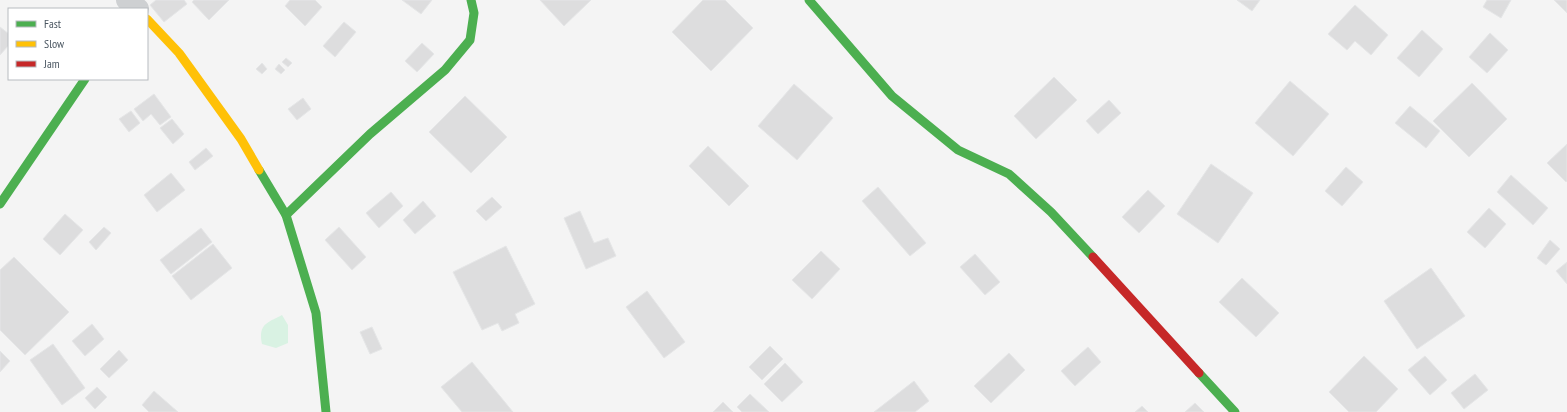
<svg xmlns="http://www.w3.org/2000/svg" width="1567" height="412" font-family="'PT Sans Narrow',sans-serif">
	<rect width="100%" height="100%" fill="#f4f4f4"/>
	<path fill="#d9f2e3" d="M282,315L288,325V343L276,348L262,344C258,324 267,323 282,315Z"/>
	<g fill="#ddddde" stroke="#e5e6e7">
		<path d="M156,0H184L187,4L164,22L150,5Z"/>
		<path d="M194,0H229L209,20L192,2Z"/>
		<path d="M290,0H315L322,7L305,26L285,6Z"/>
		<path d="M402,0H432L421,14Z"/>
		<path d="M540,0H591L564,26Z"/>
		<path d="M703,0H725L753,28L711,71L672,32Z"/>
		<path d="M1237,0H1260L1252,11Z"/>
		<path d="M1487,0H1511L1501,18L1483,7Z"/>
		<path d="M1554,0H1567V13Z"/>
		<path d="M1355,5L1388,35L1371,55L1355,41L1347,50L1328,34Z"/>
		<path d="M344,22L356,32L335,57L323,46Z"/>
		<path d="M0,27L9,34V45L0,55Z"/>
		<path d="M1422,30L1443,49L1419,77L1397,58Z"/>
		<path d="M1490,33L1508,50L1487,73L1469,57Z"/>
		<path d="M422,43L434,54L417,72L405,61Z"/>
		<path d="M286,58L292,63L288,67L282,62Z"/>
		<path d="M262,63L267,69L262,74L256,69Z"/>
		<path d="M279,64L285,70L281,74L275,69Z"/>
		<path d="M1054,77L1077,100L1036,139L1014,116Z"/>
		<path d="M1290,81L1329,114L1293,156L1255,123Z"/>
		<path d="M1472,83L1507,119L1469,157L1433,121Z"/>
		<path d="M794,84L833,118L797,160L758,126Z"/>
		<path d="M154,94L171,117L160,125L151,114L143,121L134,109Z"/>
		<path d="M465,96L507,137L471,173L429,132Z"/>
		<path d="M303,98L311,109L297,120L288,109Z"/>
		<path d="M1109,100L1121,113L1098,134L1086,121Z"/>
		<path d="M1410,106L1440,131L1426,148L1395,123Z"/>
		<path d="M131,111L140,123L129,132L119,119Z"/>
		<path d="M172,119L184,134L173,144L160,128Z"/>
		<path d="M1567,144V181L1566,182L1547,163Z"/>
		<path d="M708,146L749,186L729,206L689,166Z"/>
		<path d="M206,148L213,156L195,170L189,162Z"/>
		<path d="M1211,164L1253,193L1218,243L1177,214Z"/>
		<path d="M1346,167L1363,182L1342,206L1325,191Z"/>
		<path d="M171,173L185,190L157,212L144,195Z"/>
		<path d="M1511,175L1548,208L1533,225L1497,192Z"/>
		<path d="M878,187L926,243L910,256L862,201Z"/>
		<path d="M1148,190L1165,206L1139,233L1122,217Z"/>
		<path d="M391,192L403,206L379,228L366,213Z"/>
		<path d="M492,197L502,207L486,221L476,211Z"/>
		<path d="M423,201L436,216L415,234L403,220Z"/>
		<path d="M1489,208L1506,224L1485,248L1467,232Z"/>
		<path d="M580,211L594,243L608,238L616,256L586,269L564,218Z"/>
		<path d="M65,214L83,230L60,255L43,239Z"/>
		<path d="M104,227L111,233L96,250L89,242Z"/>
		<path d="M339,227L366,257L352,270L325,240Z"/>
		<path d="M201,228L212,242L171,274L160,260Z"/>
		<path d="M1550,240L1560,249L1546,265L1537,258Z"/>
		<path d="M213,244L232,268L191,300L172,276Z"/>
		<path d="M506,246L535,304L515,314L519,323L502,331L498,323L482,330L453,272Z"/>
		<path d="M821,251L840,269L812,299L792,280Z"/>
		<path d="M975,254L1000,282L985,295L960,267Z"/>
		<path d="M14,257L69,312L25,355L0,330V270Z"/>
		<path d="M1567,262V284L1556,271Z"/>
		<path d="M1431,268L1465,316L1417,349L1384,301Z"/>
		<path d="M1242,278L1279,313L1256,337L1219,302Z"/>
		<path d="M647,291L685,342L664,358L626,307Z"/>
		<path d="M92,324L104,339L85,356L72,341Z"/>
		<path d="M372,327L382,349L370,354L360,332Z"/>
		<path d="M53,344L85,388L62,405L30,360Z"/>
		<path d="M770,346L783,359L762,380L749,367Z"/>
		<path d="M1088,347L1101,362L1075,386L1061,371Z"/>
		<path d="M119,350L128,360L109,378L100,369Z"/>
		<path d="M0,351L10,361L0,372Z"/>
		<path d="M1009,353L1025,370L991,403L974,386Z"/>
		<path d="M1364,356L1398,389L1376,412H1349L1329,392Z"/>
		<path d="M1425,356L1447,380L1430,395L1408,370Z"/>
		<path d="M472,362L513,412H462L441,387Z"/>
		<path d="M785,363L803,382L782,402L764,384Z"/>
		<path d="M1475,374L1488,390L1464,409L1451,393Z"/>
		<path d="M914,381L929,401L915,412H874Z"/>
		<path d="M97,387L107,397L95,409L85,398Z"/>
		<path d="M154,391L178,412H149L142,405Z"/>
		<path d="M750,394L769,412H742L737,407Z"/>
		<path d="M723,402L733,412H713Z"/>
		<path d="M1195,403L1204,412H1185Z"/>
		<path d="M1142,406L1148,412H1135Z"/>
	</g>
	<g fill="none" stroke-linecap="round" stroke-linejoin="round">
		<path stroke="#ced0d2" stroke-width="22" d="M127,0L138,9"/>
		<g stroke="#4caf50" stroke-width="9">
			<path d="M809,0L892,96L958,150L1009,174L1051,212L1093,257"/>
			<path d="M259,170L286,215L316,313L326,412"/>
			<path d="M0,204L85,79"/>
			<path d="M286,215L370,134L445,70L470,40L474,13L471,0"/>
			<path d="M1199,373L1235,412"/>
		</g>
		<path stroke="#ffc107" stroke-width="9" d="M147,19L179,53L241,139L259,170"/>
		<path stroke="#c62828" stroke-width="9" d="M1093,257L1199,373"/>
	</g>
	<rect x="8" y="8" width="140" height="72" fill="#ffffff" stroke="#b7bbc0"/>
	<rect x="16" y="21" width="20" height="6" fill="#4caf50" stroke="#b7bbc0"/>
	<text x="44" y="28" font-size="12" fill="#4a5661">Fast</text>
	<rect x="16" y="41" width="20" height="6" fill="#ffc107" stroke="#b7bbc0"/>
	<text x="44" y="48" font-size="12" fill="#4a5661">Slow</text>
	<rect x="16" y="61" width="20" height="6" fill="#c62828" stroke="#b7bbc0"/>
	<text x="44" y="68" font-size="12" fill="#4a5661">Jam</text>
</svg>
